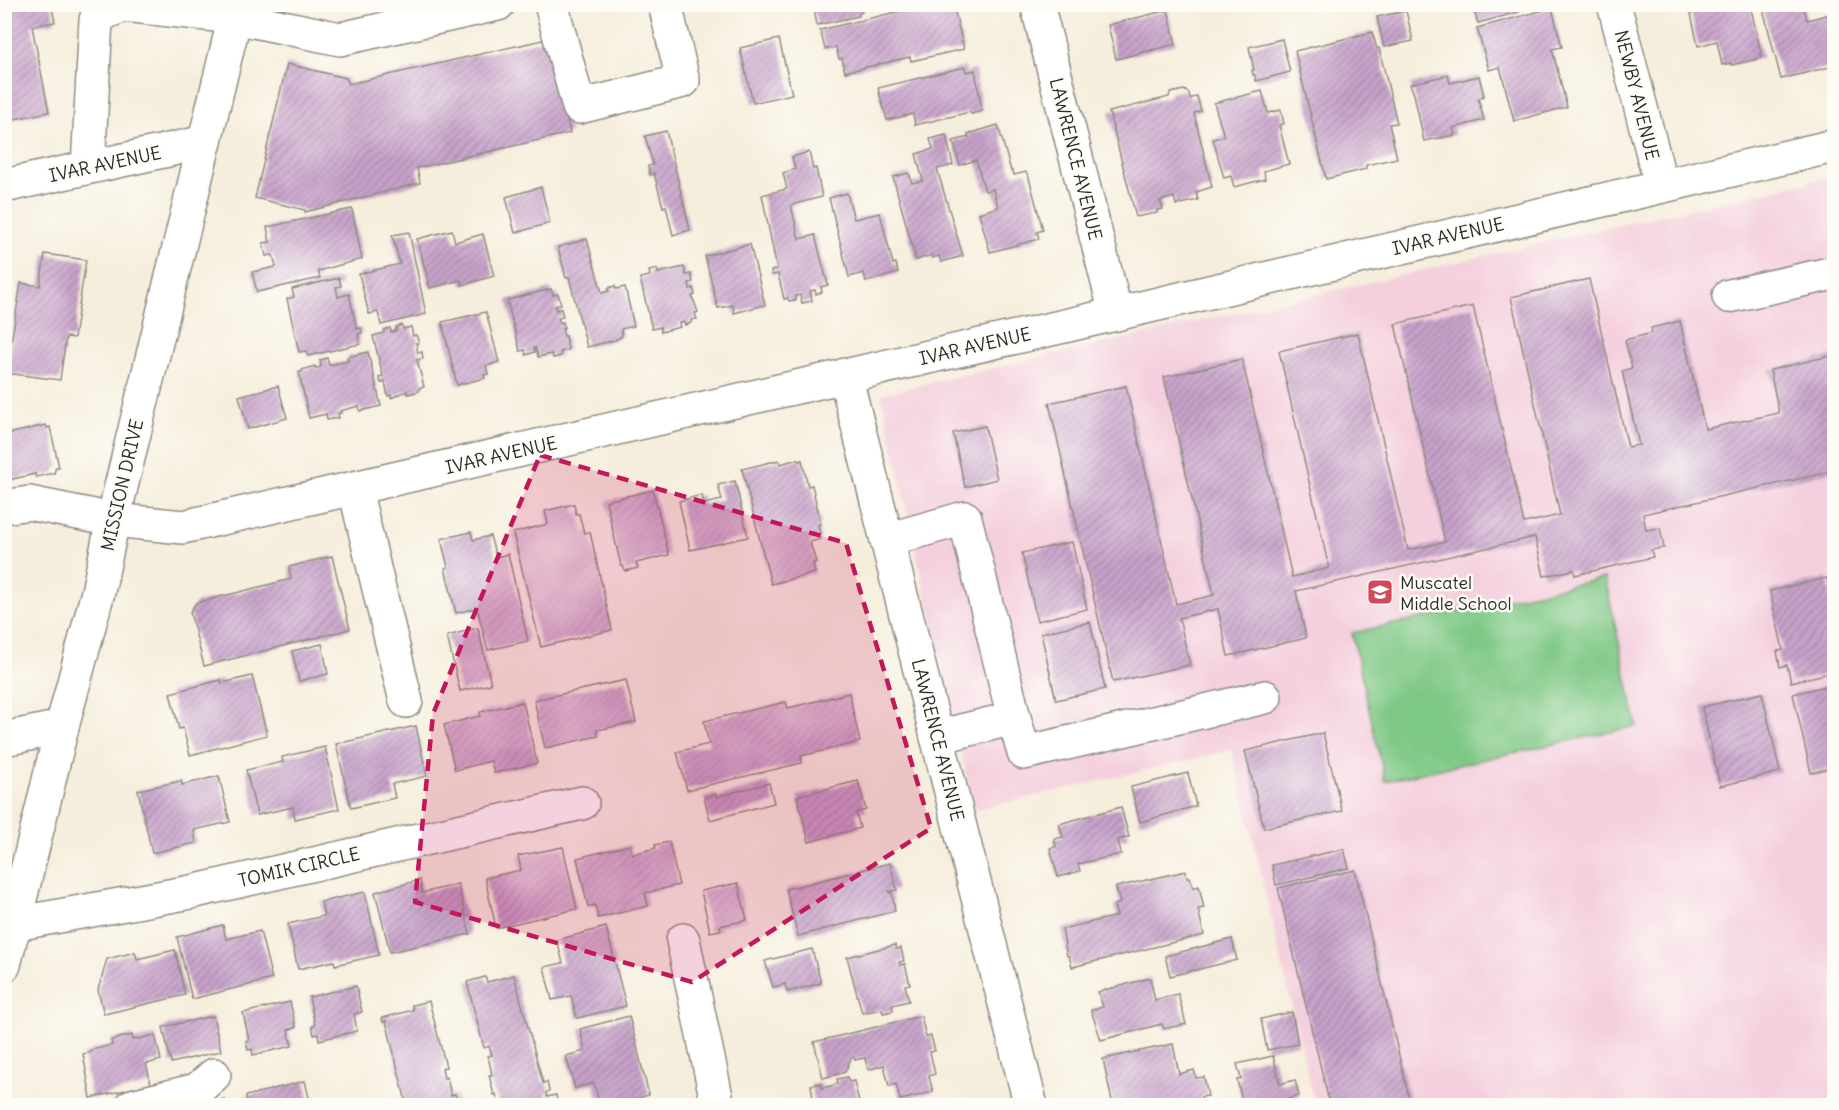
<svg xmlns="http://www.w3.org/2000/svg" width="1839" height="1110" font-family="Delius,sans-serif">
	<defs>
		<pattern id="building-hatch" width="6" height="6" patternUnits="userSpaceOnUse" patternTransform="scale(1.5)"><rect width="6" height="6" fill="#c8a2ca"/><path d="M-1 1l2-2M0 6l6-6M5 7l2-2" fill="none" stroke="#a384a4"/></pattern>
	</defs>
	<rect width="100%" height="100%" fill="#fdfcf7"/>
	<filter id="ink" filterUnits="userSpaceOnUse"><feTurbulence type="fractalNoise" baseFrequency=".0167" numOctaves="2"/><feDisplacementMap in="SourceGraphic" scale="12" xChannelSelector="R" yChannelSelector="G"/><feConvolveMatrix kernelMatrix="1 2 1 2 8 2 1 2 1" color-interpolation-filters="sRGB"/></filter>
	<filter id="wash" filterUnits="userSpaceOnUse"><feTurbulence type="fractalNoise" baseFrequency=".008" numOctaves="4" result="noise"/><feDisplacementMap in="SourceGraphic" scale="24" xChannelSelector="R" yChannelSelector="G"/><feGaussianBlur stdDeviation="1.35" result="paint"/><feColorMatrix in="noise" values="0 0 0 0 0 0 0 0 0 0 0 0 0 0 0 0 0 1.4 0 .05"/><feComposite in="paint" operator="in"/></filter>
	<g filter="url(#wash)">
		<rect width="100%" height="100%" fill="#f6eedc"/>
		<path fill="#f4cfdd" d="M1834,176V1105H1315L1232,750L974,810L881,394Z"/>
		<path fill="#7ec885" stroke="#547a58" stroke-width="1.5" d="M1605,578L1637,726L1385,781L1352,633Z"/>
		<g id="blocks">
			<g fill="url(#building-hatch)">
				<path d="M4,4H51L55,22L32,26L49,112L4,121Z"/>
				<path d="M813,4H861L862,12L859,13V16L817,25Z"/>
				<path d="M930,4H953L964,49L911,61L910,57L845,72L842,58L839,59L836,47L825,49L820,30Z"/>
				<path d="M1686,4H1750L1762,58L1731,65V63L1722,65L1717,41L1698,46L1690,9L1687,10Z"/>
				<path d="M1472,5H1517L1519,12L1478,23Z"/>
				<path d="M1762,5H1803L1807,20L1834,13V66L1781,79Z"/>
				<path d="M1552,8L1562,47L1552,49L1567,107L1514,121L1500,67L1489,70L1477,28Z"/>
				<path d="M1168,10L1176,44L1116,59L1108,25Z"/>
				<path d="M1406,11L1413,41L1384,47L1377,17Z"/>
				<path d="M1372,32L1377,49L1379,48L1397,123L1389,124L1397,158L1366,165V169L1326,179L1295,51Z"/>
				<path d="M547,39L564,115H566L570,133L417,168L420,183L305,212V210L255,198L287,64L346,78L349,84Z"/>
				<path d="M779,39L792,94L753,103L740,48Z"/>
				<path d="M1282,39L1290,72L1256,81L1255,75H1253L1252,70H1254L1249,47Z"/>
				<path d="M965,67L966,72L975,70L982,111L971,114L970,112L915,125L913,114L887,120L878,88Z"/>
				<path d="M1448,75L1450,83L1479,76L1484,96L1478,98L1484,120L1453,128L1455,135L1424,141L1414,94L1410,84Z"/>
				<path d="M1184,90L1189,93L1190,99L1197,96L1201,111L1194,113L1212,187L1196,192L1198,200L1176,205L1174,197L1160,201L1163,209L1157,210V213L1136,217L1109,112L1169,97L1170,93Z"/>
				<path d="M1262,91L1268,113L1281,110L1284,124L1279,125L1289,164L1264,171L1265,179L1234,187L1231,176L1224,178L1213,139L1224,136L1214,103Z"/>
				<path d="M998,125L1011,171H1013L1014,175L1026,172L1029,178L1043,230L1037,232L1039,239L990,252L979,213L998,207L993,189L985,191L976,160L960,165L953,141L969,137L968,134Z"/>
				<path d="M666,131L690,230L673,235L666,206L663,207L654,173L650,175L648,166L653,165L645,136Z"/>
				<path d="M946,135L953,165L937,169L963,256L941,262L939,256L932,258V255L916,260L893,177L909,173L912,183L923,181L916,154L933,149L930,139Z"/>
				<path d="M809,152L813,169L816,168L822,197L791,205L799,239L815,235L828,285L821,287L822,292L816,294L815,290L810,291L812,301L802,303L800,295L796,296V300L789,301L788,298L784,299L778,274L772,275L771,271L777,269L762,195L787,189L783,173L795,169L792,157Z"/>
				<path d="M541,187L550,223L515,233L506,197Z"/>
				<path d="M847,193L854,219L880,213L893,264L896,263L898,273L866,282L864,273L849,277L829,198Z"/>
				<path d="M352,209L362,259L318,271L320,278L257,292L252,272L276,267L273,255L266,256L263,243L270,242L267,227Z"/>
				<path d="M452,230L455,242L483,234L494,276L462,285L461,280L430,288L417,239Z"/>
				<path d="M409,232L426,314L381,325L378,312L369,314L359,274L400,264L392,235Z"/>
				<path d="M587,239L602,293L609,291L608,288L615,286L616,289L625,287L634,326L621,329L622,336L615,340L587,347L569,277L566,278L558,247Z"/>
				<path d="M750,244L765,305L734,313L733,305L718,308L705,256Z"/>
				<path d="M45,254L86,260L74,338L66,337L60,380L6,373L21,283L40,286Z"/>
				<path d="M684,267L686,275L691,274L693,282L689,283L690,289L693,288L695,295L692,296L698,312L695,313L697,319L691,320V323L685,325L684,322L679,323L680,327L661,332L660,327L652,329L640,278L650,276L649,271L657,269L658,273Z"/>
				<path d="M339,278L341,286L336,287L338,297L349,294L357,329L361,328L362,333L358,334L360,344L308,356L306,351L299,352L287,299L294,297L292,289Z"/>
				<path d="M1589,279L1628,447L1639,445L1622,371L1632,368L1625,340L1652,333L1651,328L1680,321L1705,429L1779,413L1770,370L1834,355V471L1643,514L1646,530L1660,528L1664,548L1651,550L1653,557L1575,575L1574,570L1544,576L1535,537L1296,591L1306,638L1228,656L1218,609L1179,618L1190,665L1113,682L1049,403L1126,386L1176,604L1214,595L1164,377L1242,359L1292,577L1329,568L1279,351L1358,333L1408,550L1445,542L1395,324L1473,306L1524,523L1560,515L1511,297Z"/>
				<path d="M551,289L553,295L558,294L561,304L555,306L556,310L561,309L563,317L558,318L560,323L563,322L564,328L562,329L564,336H566L568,350L560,352L561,356L553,358L552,354L538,357L536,348H534L535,352L526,355L525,350L520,351L507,300Z"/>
				<path d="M486,312L499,362L486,366L488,374L484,375L485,378L457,385L442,322Z"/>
				<path d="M402,325L403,329L411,327L413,336L416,335L419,343H416L418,353L422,352L423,359L417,360L424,387L419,388V391L408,394L407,391L391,398V395L388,396L385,382L381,383L379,377L383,376L373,336L384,333V330L390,328L391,332L396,331V327Z"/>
				<path d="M368,352L381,406L360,411L359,406L340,411L341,413H338L339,418L327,420L326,414L309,418L299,372H302V370L315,366V368L321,367L320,360L327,358L329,365L348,361L347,357Z"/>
				<path d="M278,386L287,418L248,429L239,396Z"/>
				<path d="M46,425L47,428L50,427L59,467H56L54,473L36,477L35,474L4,481V435Z"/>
				<path d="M985,426L997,479L965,487L953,433Z"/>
				<path d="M798,459L799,461L802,460L808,486L812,485L821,524H818L821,539L810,542L816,562L813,563L815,573L771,584L742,469L779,460L780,464Z"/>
				<path d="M735,481L748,537L690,550L679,501L702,495L704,504L722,500L718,485Z"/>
				<path d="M653,490L669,555L636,563L638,568L625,571L623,566H621L606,501Z"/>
				<path d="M574,504L576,514H579L584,533L590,532L612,630L541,647L513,533L548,524L545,511Z"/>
				<path d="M471,532L473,540L490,536L496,557L508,554L528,641L488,650L477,608L456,613L445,568L448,567L441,539Z"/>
				<path d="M1072,542L1087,609L1037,621L1022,553Z"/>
				<path d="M332,556L350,629L204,666L190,612L196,603L291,579L289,567Z"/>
				<path d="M1827,578L1834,610V672L1791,682L1787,665L1780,667L1777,651L1783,650L1770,591Z"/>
				<path d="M1090,622L1105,689L1056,700L1041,633Z"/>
				<path d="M478,628L491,684L460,691L447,636Z"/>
				<path d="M322,644L328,674L299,681L292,651Z"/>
				<path d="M252,676L267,735L190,755L183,728L179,729L170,693L221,680L222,683Z"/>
				<path d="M626,680L636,722L597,730L598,736L545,748L534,700Z"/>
				<path d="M1834,684V767L1811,773L1793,694Z"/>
				<path d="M849,693L860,742L801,756L802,763L687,790L677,752L709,744L704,721L786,702L788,708Z"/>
				<path d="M1762,693L1780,772L1720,786L1702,707Z"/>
				<path d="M523,702L537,763L494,773L491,761L455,770L444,725L480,716V712Z"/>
				<path d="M416,726L427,776L392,784L395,798L351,808L336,744Z"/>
				<path d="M1323,733L1342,811L1264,828L1245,751Z"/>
				<path d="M325,747L339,809L295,819L293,807L257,815L246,770L283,762L282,757Z"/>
				<path d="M1188,773L1196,806L1140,822L1131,787Z"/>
				<path d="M219,776L230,822L194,830L196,843L152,853L138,790L181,781L182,785Z"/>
				<path d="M858,781L866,810L856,813L860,828L809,842L797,796Z"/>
				<path d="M769,783L774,803L710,820L704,797L716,794V797Z"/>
				<path d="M1121,807L1129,837L1118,840L1121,854L1078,864L1080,871L1058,877L1050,848L1056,847L1054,839L1063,837L1059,824Z"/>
				<path d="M669,842L679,885L645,893L648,906L598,918L595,905L588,907L577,858L630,845L632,854L656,848L655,845Z"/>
				<path d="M563,847L577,909L496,928L485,878L521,870L518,856Z"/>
				<path d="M1344,849L1349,868L1276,885L1272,865Z"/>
				<path d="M890,863L897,890L889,891L890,893H892L895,911L798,936L786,889Z"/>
				<path d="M1355,870L1411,1106H1330L1278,888Z"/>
				<path d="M1186,871L1187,878L1190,877L1193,888L1199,886L1204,908L1198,909L1204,935L1072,967L1069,956H1067L1062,929L1117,916L1114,905L1120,903L1116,887Z"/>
				<path d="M420,880L422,893L458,884L470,934L390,952L375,892Z"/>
				<path d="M738,883L747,920L720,926L721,930L710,932L701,891Z"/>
				<path d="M365,892L379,955L335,965L334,961L298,969L288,924L324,916L321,902Z"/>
				<path d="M223,925L226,939L260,931L272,979L192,999L177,937Z"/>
				<path d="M606,927L626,1006L577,1018L571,996L552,1000L544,967L563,963L557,940Z"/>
				<path d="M1232,939L1237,960L1170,976L1165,956Z"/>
				<path d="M895,945L896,949L901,948L904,961L899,962L900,965L905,964L910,984L905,985L909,1001L892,1005L893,1011L883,1013L882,1009L862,1013L847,957Z"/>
				<path d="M812,949L821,983L787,992L785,984L773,987L765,961Z"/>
				<path d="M175,950L185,995L104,1014L98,990L107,959L135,952L137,959Z"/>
				<path d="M514,975L543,1083L547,1082L549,1091L546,1093L547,1097L556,1095L558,1106H499L496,1094L494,1095L489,1075H492L488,1056L492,1055L489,1046L484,1048L467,982L485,977L487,982Z"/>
				<path d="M1150,978L1155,1000L1178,994L1186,1024L1164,1029L1162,1024L1101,1040L1091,1010L1103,1007L1098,992Z"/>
				<path d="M356,986L362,1012L354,1014L357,1031L319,1040L318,1034L314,1035L312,1026L315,1025L309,997Z"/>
				<path d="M429,1001L446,1067L442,1068L444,1078L447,1077L451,1095L455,1094L458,1106H407L386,1021L383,1022L382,1018L413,1010L412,1005Z"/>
				<path d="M290,1002L296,1027L288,1030L292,1046L253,1055L252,1049L248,1050L246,1041L249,1040L243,1013Z"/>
				<path d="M1292,1012L1298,1044L1267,1050L1261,1019Z"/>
				<path d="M213,1016L221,1051L171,1063L163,1027Z"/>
				<path d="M629,1016L649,1095L608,1106H600L594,1083L575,1088L566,1056L585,1051L580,1029Z"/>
				<path d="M921,1016L926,1037L931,1036L935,1051L930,1052L935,1074L929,1076L933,1092L900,1100L896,1084L889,1086L884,1065L868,1070L865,1058L855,1060L854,1057L851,1058L845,1072L823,1078L814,1042Z"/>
				<path d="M132,1035L133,1040L155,1035L161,1060L146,1064L151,1084L91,1098L83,1054L91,1052V1050L112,1045L111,1040Z"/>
				<path d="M1173,1044L1179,1074L1194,1070L1196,1078L1204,1077L1208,1096L1201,1097V1101L1183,1106H1113L1103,1059Z"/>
				<path d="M1273,1056L1280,1084L1295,1080L1299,1096L1260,1106L1243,1105L1237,1080L1241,1079L1237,1064Z"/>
				<path d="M847,1077L849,1082L854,1081L860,1106H814L811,1085L821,1083L822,1088L838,1084L837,1079Z"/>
				<path d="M305,1081L311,1106H248L246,1096Z"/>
				<path d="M224,1099L226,1106H202V1105Z"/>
			</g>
		</g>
	</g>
	<g filter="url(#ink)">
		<use href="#blocks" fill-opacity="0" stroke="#908c84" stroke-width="1.5"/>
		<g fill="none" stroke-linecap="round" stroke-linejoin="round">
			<defs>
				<g id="minor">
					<path d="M551,4L579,107L683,81L665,4"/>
					<path d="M1037,4L1116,314"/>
					<path d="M1614,4L1661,185"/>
					<path d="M88,167L96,20L106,12L124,5L235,17L340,39L498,4"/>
					<path d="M4,186L205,142"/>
					<path d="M1729,296L1834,273"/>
					<path d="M845,375L1031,1106"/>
					<path d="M355,489L406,701"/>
					<path d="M4,507L29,503L113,520L183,527L1073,324L1834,146"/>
					<path d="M887,540L965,518L1014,718L937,737"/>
					<path d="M1014,718L1024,753L1265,697"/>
					<path d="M4,739L62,727"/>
					<path d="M15,924L191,892L582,803"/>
					<path d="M683,940L718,1106"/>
					<path d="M132,1106L197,1090L214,1075"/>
				</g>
				<path id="major" d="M4,965L62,727L98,592L113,520L238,4"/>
			</defs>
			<use href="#minor" stroke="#908c84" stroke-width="36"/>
			<use href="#major" stroke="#908c84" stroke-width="36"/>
			<use href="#minor" stroke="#fff" stroke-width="33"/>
			<use href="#major" stroke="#fff" stroke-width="33"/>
		</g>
	</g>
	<path fill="#c2185b" fill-opacity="0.2" stroke="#c2185b" stroke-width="4.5" stroke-dasharray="12 8" stroke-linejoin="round" d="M540,455L846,543L931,828L692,982L415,902L433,714Z"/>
	<defs>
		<symbol id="school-square" viewBox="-11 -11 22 22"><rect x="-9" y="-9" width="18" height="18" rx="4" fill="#d1495b" stroke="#fdfcf7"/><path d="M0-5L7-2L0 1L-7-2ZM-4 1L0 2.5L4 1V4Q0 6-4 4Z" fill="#fff"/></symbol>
	</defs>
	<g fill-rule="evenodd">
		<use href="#school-square" x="1365" y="577" width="30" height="30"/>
	</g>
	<g text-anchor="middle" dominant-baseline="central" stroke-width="5" stroke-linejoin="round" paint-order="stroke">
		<g font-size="18" fill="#2b2b2b" stroke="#fdfcf7">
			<text transform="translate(1637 95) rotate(76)">NEWBY AVENUE</text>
			<text transform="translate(1076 159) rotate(76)">LAWRENCE AVENUE</text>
			<text transform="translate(105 164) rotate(-12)">IVAR AVENUE</text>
			<text transform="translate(1448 236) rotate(-13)">IVAR AVENUE</text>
			<text transform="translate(975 346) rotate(-13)">IVAR AVENUE</text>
			<text transform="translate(501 455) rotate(-13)">IVAR AVENUE</text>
			<text transform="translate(122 485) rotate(-77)">MISSION DRIVE</text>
			<text transform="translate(938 740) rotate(76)">LAWRENCE AVENUE</text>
			<text transform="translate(299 867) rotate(-13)">TOMIK CIRCLE</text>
		</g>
		<g font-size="18" fill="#2b2b2b" stroke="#fdfcf7" text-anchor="start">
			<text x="1400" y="582">Muscatel<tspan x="1400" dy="21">Middle School</tspan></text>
		</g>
	</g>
	<rect width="1839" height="1110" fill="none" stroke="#fdfcf7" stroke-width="24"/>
</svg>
